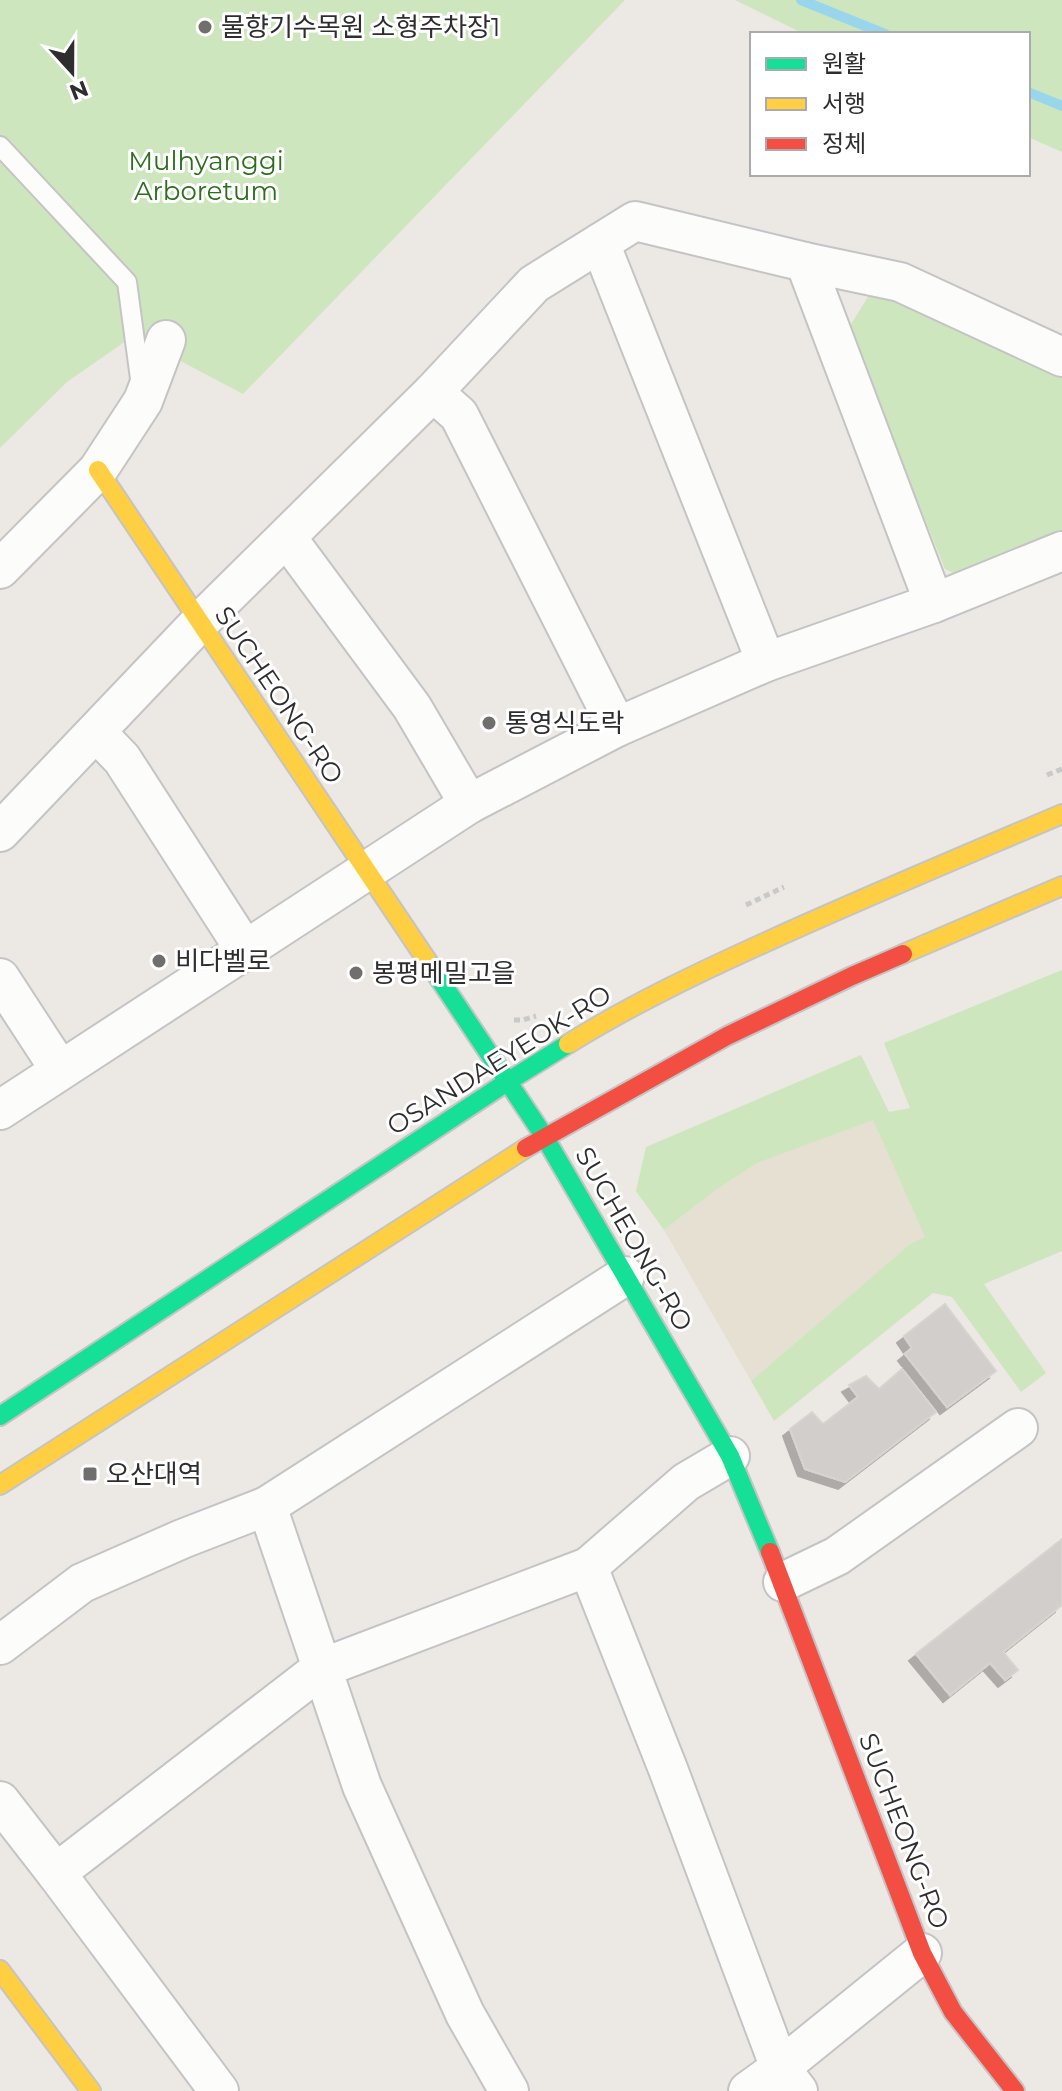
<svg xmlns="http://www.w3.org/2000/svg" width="1062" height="2091" font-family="Montserrat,'Noto Sans KR',sans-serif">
	<defs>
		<filter id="shadow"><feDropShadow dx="-7" dy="7" stdDeviation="0" flood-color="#0004"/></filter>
	</defs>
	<rect width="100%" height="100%" fill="#ece8e4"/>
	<path fill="#e6e0d3" d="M873,1119L926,1238L910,1244L751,1381L664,1230L716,1190L757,1163Z"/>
	<g fill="#cee6be">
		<path d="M0,0H625L243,394L133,336L67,382L0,448Z"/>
		<path d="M735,0H1062V152L1028,137V34H804Z"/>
		<path d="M871,292L1062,375V541L967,579L945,569L848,329Z"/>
		<path d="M1062,970V1251L984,1284L1046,1373L1021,1392L952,1297L933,1293L774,1421L751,1381L910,1244L925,1237L873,1120L757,1163L716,1190L664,1230L636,1191L646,1147L861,1055L889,1112L910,1108L884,1043Z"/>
	</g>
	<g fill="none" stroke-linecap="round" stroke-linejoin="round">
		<g stroke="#99d6ec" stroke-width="10">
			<path d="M801,0L885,34"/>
			<path d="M1028,92L1062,106"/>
		</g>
	</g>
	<g fill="#d1cecb" stroke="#d7d4d0" stroke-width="2" filter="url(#shadow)">
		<path d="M945,1304L996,1371L947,1407L905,1354L912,1348L904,1336Z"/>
		<path d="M902,1369L936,1412L845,1482L805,1469L790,1429L812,1412L823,1424L858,1397L849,1385L866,1376L879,1389Z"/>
		<path d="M1062,1539V1605L1003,1652L1018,1670L1005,1680L990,1663L950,1695L916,1654Z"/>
	</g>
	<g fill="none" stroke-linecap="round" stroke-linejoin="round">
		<defs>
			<path id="lane" d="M0,146L127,282L141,386"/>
			<g id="street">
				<path d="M600,243L766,662"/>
				<path d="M805,262L934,603"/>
				<path d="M433,392L459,415L617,727"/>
				<path d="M287,538L412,707L469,804"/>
				<path d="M0,569L98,470L143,401L166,340"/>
				<path d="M96,732L122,759L245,950"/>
				<path d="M0,832L199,623L433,392L534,284L635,221L805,262L900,282L1062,357"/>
				<path d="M0,978L60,1070"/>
				<path d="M0,1110L469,804L617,727L766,662L934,603L1062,551"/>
				<path d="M267,1506L362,1786L465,2014L509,2091"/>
				<path d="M588,1567L668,1769L780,2068L748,2091"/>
				<path d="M783,1582L837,1556L1018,1428"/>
				<path d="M0,1645L82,1583L182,1539L267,1506L625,1276"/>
				<path d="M0,1801L56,1873"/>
				<path d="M219,2091L56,1873L322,1668L588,1567L686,1482L730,1456"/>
				<path d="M798,2091L780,2068L922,1953"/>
			</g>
			<g id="fast">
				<path d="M428,962L544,1136L730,1456L770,1552"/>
				<path d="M0,1416L507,1082L568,1044"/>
			</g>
			<g id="slow">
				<path d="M98,470L428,962"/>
				<path d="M903,954L1062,886"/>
				<path d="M568,1044C634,1003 704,970 775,938C870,895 966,855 1062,814"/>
				<path d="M0,1485L526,1148"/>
				<path d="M0,1970L91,2091"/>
			</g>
			<g id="jam">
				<path d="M526,1148L727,1036L852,976L903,954"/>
				<path d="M770,1552L922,1953L953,2012L1015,2091"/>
			</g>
		</defs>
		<use href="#lane" stroke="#c5c4c5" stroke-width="22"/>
		<use href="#street" stroke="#c5c4c5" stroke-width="42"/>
		<use href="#fast" stroke="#c5c4c5" stroke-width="22"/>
		<use href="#slow" stroke="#c5c4c5" stroke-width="22"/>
		<use href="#jam" stroke="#c5c4c5" stroke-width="22"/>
		<g stroke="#c9c9c8" stroke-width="5" stroke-dasharray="6 4" stroke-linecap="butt">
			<path d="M1047,775L1062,769"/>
			<path d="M746,905L784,887"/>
			<path d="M514,1020H523L536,1016"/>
		</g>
		<use href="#lane" stroke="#fcfcfb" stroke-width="18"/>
		<use href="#street" stroke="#fcfcfb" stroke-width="38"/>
		<use href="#fast" stroke="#16e098" stroke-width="18"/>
		<use href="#slow" stroke="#ffcf43" stroke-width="18"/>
		<use href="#jam" stroke="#f24e42" stroke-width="18"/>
	</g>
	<g fill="#706f6e" stroke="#fff" stroke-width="3">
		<circle cx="205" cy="27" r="8"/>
		<circle cx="489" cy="723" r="8"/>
		<circle cx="159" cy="961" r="8"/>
		<circle cx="356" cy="973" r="8"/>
		<rect x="82" y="1466" width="16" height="16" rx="4"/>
	</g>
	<g text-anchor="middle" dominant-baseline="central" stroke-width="6" stroke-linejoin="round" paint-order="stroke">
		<g font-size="26" fill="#2e2e2e" stroke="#fff" text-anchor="start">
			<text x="221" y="27">물향기수목원 소형주차장1</text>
			<text x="505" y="723">통영식도락</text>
			<text x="175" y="961">비다벨로</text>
			<text x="372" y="973">봉평메밀고을</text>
			<text x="106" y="1474">오산대역</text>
		</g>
		<g font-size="26" fill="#2c6e1b" stroke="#fff">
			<text x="206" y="161">Mulhyanggi<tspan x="206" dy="30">Arboretum</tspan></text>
		</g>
		<g font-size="26" fill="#2e2e2e" stroke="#fff">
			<text transform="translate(279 695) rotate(56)">SUCHEONG-RO</text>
			<text transform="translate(499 1060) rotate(-32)">OSANDAEYEOK-RO</text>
			<text transform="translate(634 1239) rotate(60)">SUCHEONG-RO</text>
			<text transform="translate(904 1831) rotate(69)">SUCHEONG-RO</text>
		</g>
	</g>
	<rect x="750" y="32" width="280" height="144" fill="#ffffff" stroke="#ababab" stroke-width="2"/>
	<rect x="766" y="58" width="40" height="12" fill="#16e098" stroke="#ababab" stroke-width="2"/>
	<text x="822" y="72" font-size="24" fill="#2e2e2e">원활</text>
	<rect x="766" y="98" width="40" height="12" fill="#ffcf43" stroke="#ababab" stroke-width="2"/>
	<text x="822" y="112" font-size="24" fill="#2e2e2e">서행</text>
	<rect x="766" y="138" width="40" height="12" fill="#f24e42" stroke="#ababab" stroke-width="2"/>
	<text x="822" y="152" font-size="24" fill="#2e2e2e">정체</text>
	<g transform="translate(72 72) rotate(159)" stroke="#ffffff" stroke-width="6" paint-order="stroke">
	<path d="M0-6L14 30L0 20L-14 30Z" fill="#2e2e2e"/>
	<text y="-12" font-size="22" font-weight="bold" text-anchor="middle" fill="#2e2e2e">N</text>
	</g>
</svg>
